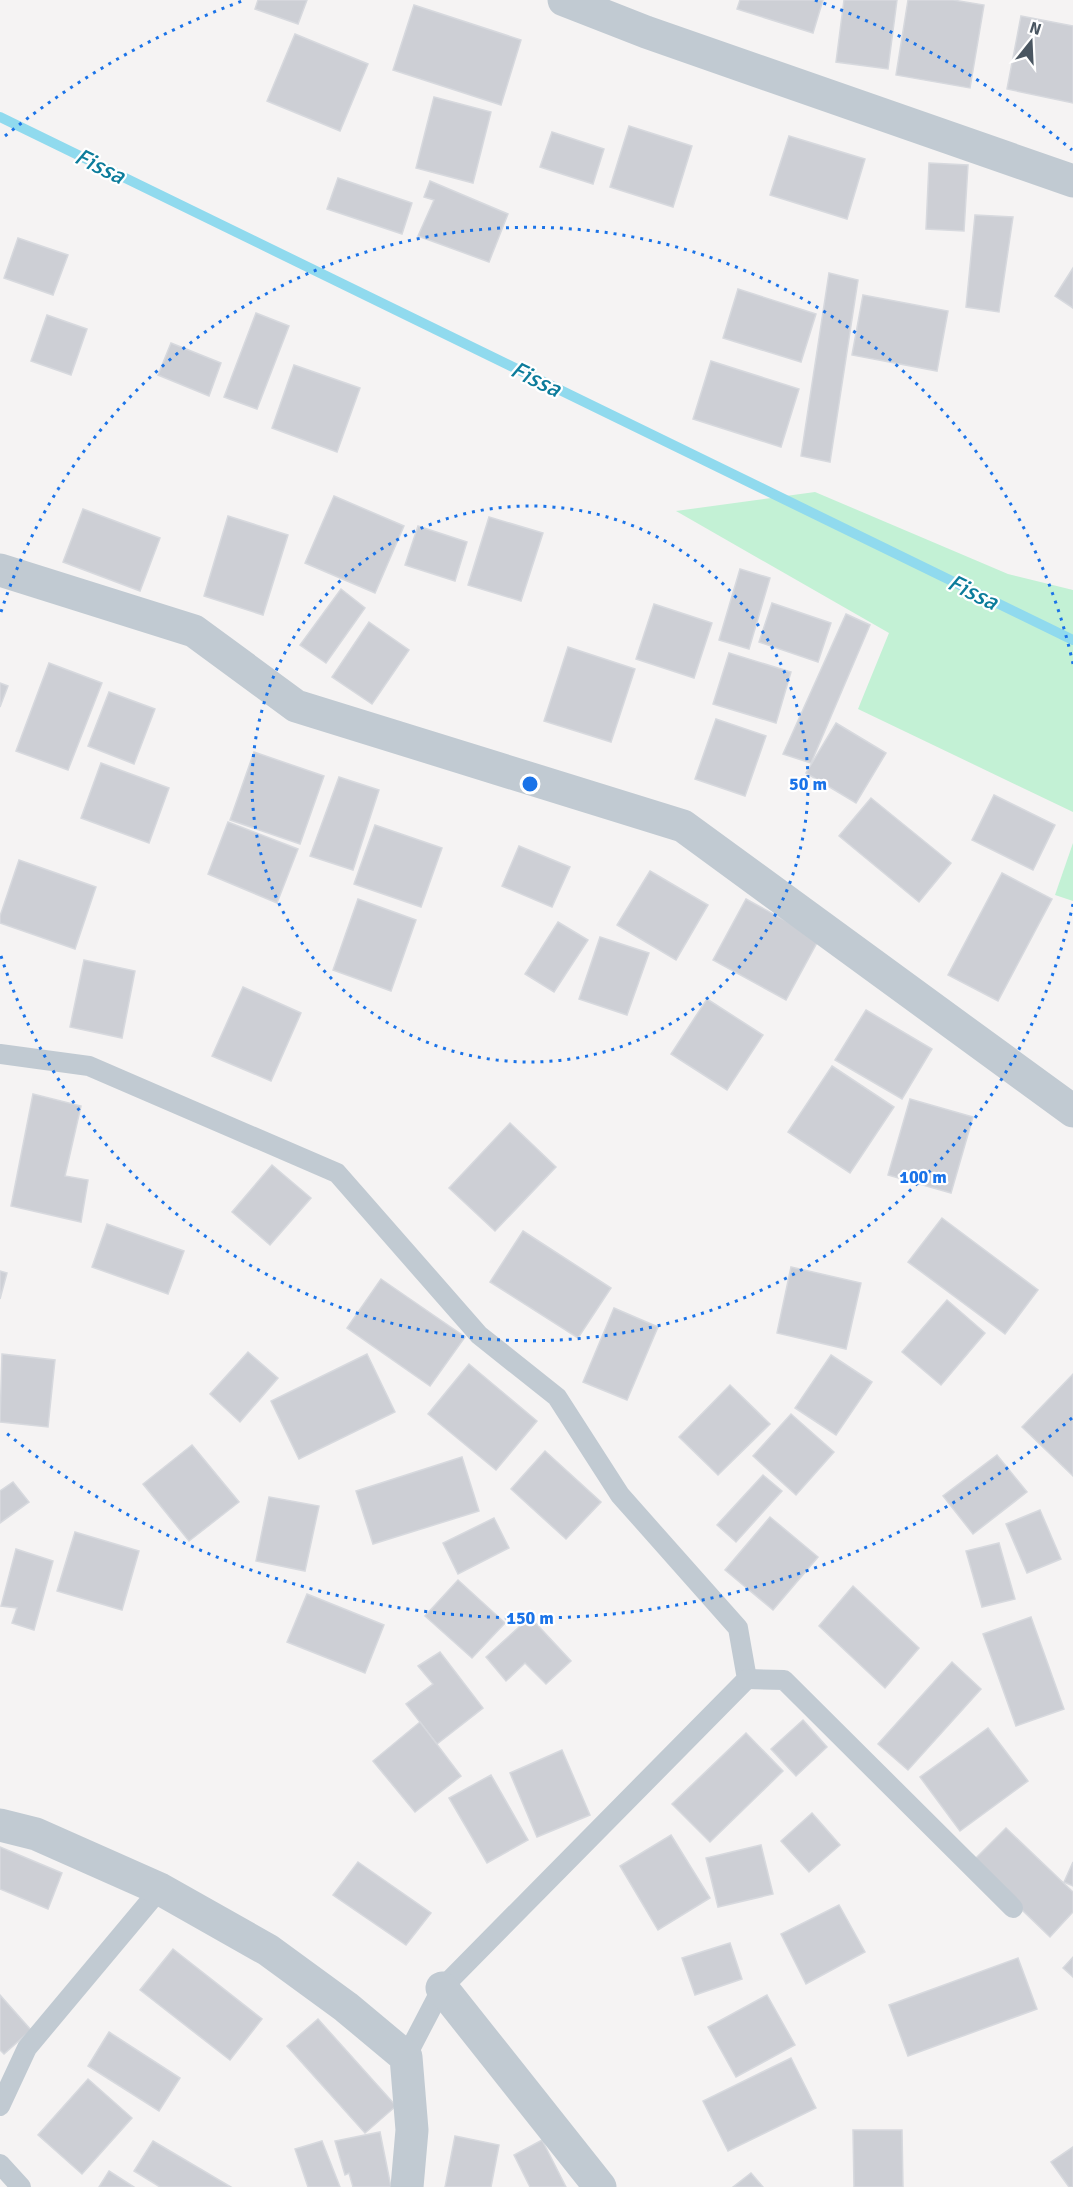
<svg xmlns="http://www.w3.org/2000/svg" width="1073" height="2187" font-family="Signika,sans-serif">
	<rect width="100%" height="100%" fill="#f5f3f3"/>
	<g fill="#c3f1d5">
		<path d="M815,492L1008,574L1073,590V812L858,709L889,633L676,511Z"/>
		<path d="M1073,843V901L1055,895Z"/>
	</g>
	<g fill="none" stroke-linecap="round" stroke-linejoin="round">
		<path stroke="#90daee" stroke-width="10" d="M0,117L1073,640"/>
	</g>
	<g fill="#cdcfd5" stroke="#d7d9de" stroke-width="1.5">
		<path d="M258,0H307L298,24L255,9Z"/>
		<path d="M740,0H823L813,33L737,9Z"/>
		<path d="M844,0H897L888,69L836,62Z"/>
		<path d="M908,0H953L984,5L970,88L896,75Z"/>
		<path d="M414,5L521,40L501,105L393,70Z"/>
		<path d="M1021,16L1073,26V103L1007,89Z"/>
		<path d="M295,34L368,64L340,131L267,101Z"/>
		<path d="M434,97L491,112L473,183L416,168Z"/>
		<path d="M629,126L692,146L673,207L610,187Z"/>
		<path d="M552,132L604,149L593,184L540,167Z"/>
		<path d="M789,136L865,159L847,219L770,195Z"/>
		<path d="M929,163L968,165L964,231L926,229Z"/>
		<path d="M338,178L412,203L402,234L327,209Z"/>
		<path d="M430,181L508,214L489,262L418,236L434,200L424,197Z"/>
		<path d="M975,215L1013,217L999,312L966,307Z"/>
		<path d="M18,238L68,255L53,295L4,278Z"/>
		<path d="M1073,268V308L1055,296Z"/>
		<path d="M829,273L858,280L830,462L801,456Z"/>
		<path d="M738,289L816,314L801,362L723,338Z"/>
		<path d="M863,295L948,311L937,371L852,355Z"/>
		<path d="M256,313L289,326L257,409L224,397Z"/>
		<path d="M47,315L87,329L71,375L31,361Z"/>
		<path d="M171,343L221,363L209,396L158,375Z"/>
		<path d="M711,361L799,389L781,447L693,419Z"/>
		<path d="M294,365L360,388L337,452L272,428Z"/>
		<path d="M334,496L404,526L375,593L305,563Z"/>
		<path d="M83,509L160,538L140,591L63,562Z"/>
		<path d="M228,516L288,535L263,615L204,596Z"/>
		<path d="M489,517L543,533L521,601L468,585Z"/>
		<path d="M418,526L467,542L455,581L405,565Z"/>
		<path d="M740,569L770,578L749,649L719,640Z"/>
		<path d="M341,589L365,608L326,663L300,645Z"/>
		<path d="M772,603L831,623L818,662L759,642Z"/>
		<path d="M654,604L712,623L694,678L636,659Z"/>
		<path d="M846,614L870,625L811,763L783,754Z"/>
		<path d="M369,622L409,650L372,704L332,677Z"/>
		<path d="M568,647L635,669L611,742L544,721Z"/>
		<path d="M729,653L791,672L776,723L713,704Z"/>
		<path d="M49,663L102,683L68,770L16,751Z"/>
		<path d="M0,683L8,686L0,707Z"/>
		<path d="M109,692L155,709L134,764L88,746Z"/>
		<path d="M716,719L766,736L745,796L695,779Z"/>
		<path d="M836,723L886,753L856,803L806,773Z"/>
		<path d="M254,752L324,776L300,844L230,820Z"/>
		<path d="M101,763L169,788L149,843L81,818Z"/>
		<path d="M339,777L379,790L353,870L310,856Z"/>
		<path d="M994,795L1055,825L1033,870L972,840Z"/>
		<path d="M871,798L951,863L919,902L839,836Z"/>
		<path d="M228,822L298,849L277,903L208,874Z"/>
		<path d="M375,825L442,848L421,907L354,884Z"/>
		<path d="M519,846L570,867L552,907L502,886Z"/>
		<path d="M19,860L96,887L75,949L0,923V916Z"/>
		<path d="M650,871L708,905L676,960L617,925Z"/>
		<path d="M1002,873L1052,899L998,1001L948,975Z"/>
		<path d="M358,899L416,920L391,991L333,970Z"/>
		<path d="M746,899L819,939L786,1000L713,960Z"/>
		<path d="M558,922L588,940L554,992L525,974Z"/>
		<path d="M600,937L649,953L627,1015L579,999Z"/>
		<path d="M84,960L135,971L122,1038L70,1027Z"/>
		<path d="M243,987L301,1013L271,1081L212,1056Z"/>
		<path d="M707,999L763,1035L727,1090L671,1054Z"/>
		<path d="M866,1010L932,1049L902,1099L835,1060Z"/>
		<path d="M832,1066L894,1107L850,1173L788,1132Z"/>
		<path d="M33,1094L81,1106L65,1176L88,1180L81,1222L11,1206Z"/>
		<path d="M910,1099L973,1117L951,1193L888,1175Z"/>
		<path d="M510,1123L556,1167L495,1231L449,1188Z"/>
		<path d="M272,1165L311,1198L270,1245L232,1212Z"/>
		<path d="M942,1218L1038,1290L1005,1334L908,1262Z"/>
		<path d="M107,1224L184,1251L168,1294L92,1267Z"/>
		<path d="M523,1231L611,1288L578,1338L490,1282Z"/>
		<path d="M791,1267L861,1283L846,1349L777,1333Z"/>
		<path d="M0,1271L7,1273L0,1299Z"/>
		<path d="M381,1279L465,1337L430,1386L347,1328Z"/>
		<path d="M947,1300L985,1333L941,1385L902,1352Z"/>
		<path d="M614,1308L658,1327L627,1400L583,1382Z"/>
		<path d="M248,1352L278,1378L240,1422L210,1394Z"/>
		<path d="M2,1354L55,1360L48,1427L0,1422Z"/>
		<path d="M367,1354L395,1412L299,1459L271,1401Z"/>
		<path d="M831,1355L872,1382L836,1435L795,1408Z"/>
		<path d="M469,1364L537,1421L496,1470L428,1414Z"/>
		<path d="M1073,1374V1476L1022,1427Z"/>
		<path d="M730,1385L770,1424L718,1475L679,1437Z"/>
		<path d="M791,1414L834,1452L796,1495L753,1456Z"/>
		<path d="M192,1445L239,1502L189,1541L143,1484Z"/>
		<path d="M545,1451L601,1502L566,1539L511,1489Z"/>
		<path d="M997,1455L1027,1492L973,1534L943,1496Z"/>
		<path d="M462,1457L479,1511L373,1544L356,1491Z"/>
		<path d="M763,1475L782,1491L736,1542L717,1525Z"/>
		<path d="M13,1482L29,1502L0,1523V1491Z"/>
		<path d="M269,1497L319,1506L305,1571L256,1561Z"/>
		<path d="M1040,1510L1061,1559L1027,1573L1006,1524Z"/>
		<path d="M770,1517L818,1557L773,1610L725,1570Z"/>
		<path d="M494,1518L509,1548L458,1574L443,1543Z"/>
		<path d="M75,1532L139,1551L122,1610L57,1591Z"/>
		<path d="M999,1543L1015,1599L982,1607L966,1551Z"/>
		<path d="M16,1549L53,1561L34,1630L12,1623L17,1608L1,1606Z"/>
		<path d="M458,1580L505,1623L472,1658L425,1616Z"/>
		<path d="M853,1586L919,1648L885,1688L819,1626Z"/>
		<path d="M307,1594L384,1625L365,1673L287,1642Z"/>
		<path d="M530,1617L571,1661L546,1684L525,1663L506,1681L486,1657Z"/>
		<path d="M1031,1617L1064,1709L1016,1726L983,1634Z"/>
		<path d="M440,1652L483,1708L437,1744L406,1704L433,1684L418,1666Z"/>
		<path d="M952,1662L981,1689L908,1770L878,1744Z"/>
		<path d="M803,1720L827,1747L796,1776L771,1749Z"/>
		<path d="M420,1722L461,1776L415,1812L373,1761Z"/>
		<path d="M988,1728L1028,1781L960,1831L920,1777Z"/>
		<path d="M746,1733L783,1771L710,1842L672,1804Z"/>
		<path d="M562,1750L590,1815L537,1837L510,1773Z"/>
		<path d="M491,1775L528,1840L487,1863L449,1798Z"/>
		<path d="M812,1813L840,1845L809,1872L781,1841Z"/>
		<path d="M1006,1828L1073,1892V1912L1050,1937L972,1862Z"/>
		<path d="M671,1835L710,1898L658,1930L620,1866Z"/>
		<path d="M761,1845L773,1894L718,1907L706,1858Z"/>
		<path d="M0,1847L62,1873L48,1909L0,1889Z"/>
		<path d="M358,1862L431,1913L406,1945L333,1895Z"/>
		<path d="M1073,1862V1886L1064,1882Z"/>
		<path d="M839,1905L865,1952L806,1984L781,1934Z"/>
		<path d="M730,1943L742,1979L695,1995L682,1958Z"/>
		<path d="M173,1949L262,2019L230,2060L140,1990Z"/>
		<path d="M1073,1957V1977L1063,1968Z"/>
		<path d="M1018,1958L1037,2009L908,2056L889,2005Z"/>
		<path d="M0,1995L31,2030L4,2054L0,2050Z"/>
		<path d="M767,1995L795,2045L736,2077L708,2027Z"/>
		<path d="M318,2019L396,2106L365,2133L287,2046Z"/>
		<path d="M109,2032L180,2078L159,2111L88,2066Z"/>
		<path d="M791,2058L816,2108L728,2151L703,2101Z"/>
		<path d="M88,2079L132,2118L82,2174L38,2135Z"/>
		<path d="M853,2130H902L903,2187H854Z"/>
		<path d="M380,2132L391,2187H353L349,2173L345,2175L335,2141Z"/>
		<path d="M455,2136L499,2145L491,2187H445Z"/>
		<path d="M542,2140L566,2187H530L514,2155Z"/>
		<path d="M153,2141L231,2187H160L134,2171Z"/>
		<path d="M322,2141L340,2187H308L295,2149Z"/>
		<path d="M1073,2147V2187H1069L1051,2162Z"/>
		<path d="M109,2171L134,2187H99Z"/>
		<path d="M751,2173L763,2187H733Z"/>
	</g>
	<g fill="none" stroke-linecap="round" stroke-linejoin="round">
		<g stroke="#c1cad2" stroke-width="20">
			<path d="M0,1054L89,1066L337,1173L479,1335L557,1397L620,1495L738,1628L747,1679L442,1988L406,2057"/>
			<path d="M747,1679L784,1680L1013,1908"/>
			<path d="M0,2106L27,2048L160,1889"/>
			<path d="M0,2164L21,2187"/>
		</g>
		<g stroke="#c1cad2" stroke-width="33">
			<path d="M564,0L646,32L1073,181"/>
			<path d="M0,570L194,631L296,706L683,826L1073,1111"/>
			<path d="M0,1825L36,1834L160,1889L268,1950L346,2007L406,2057L412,2130L407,2187"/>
			<path d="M442,1988L600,2187"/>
		</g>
	</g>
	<g fill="none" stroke="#1a73e8" stroke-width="3" stroke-dasharray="3 6">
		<circle cx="530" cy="784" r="278"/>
		<path d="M1073 904A556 556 0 0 1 1 956M1 612A556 556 0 0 1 1073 664"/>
		<path d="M1072 1418A834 834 0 0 1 5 1432M5 136A834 834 0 0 1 245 0M815 0A834 834 0 0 1 1072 150"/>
	</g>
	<g text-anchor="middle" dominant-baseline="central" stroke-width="4.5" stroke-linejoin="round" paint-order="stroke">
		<g font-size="24" font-style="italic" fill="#0c7c9b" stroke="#fff">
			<text transform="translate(100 166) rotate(26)">Fissa</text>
			<text transform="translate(536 379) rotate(26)">Fissa</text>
			<text transform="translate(973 592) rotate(26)">Fissa</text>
		</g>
	</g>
	<circle cx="530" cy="784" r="9" fill="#1a73e8" stroke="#fff" stroke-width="3"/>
	<g font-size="18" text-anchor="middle" font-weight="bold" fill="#1a73e8" stroke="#fff" stroke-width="4.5" stroke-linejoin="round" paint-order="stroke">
		<text x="808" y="790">50 m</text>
		<text x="923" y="1183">100 m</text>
		<text x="530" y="1624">150 m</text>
	</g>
	<g transform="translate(1031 42) rotate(18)" stroke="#ffffff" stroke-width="4.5" paint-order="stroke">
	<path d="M0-4.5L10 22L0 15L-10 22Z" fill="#4a5661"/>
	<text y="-9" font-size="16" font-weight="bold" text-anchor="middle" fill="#4a5661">N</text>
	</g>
</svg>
